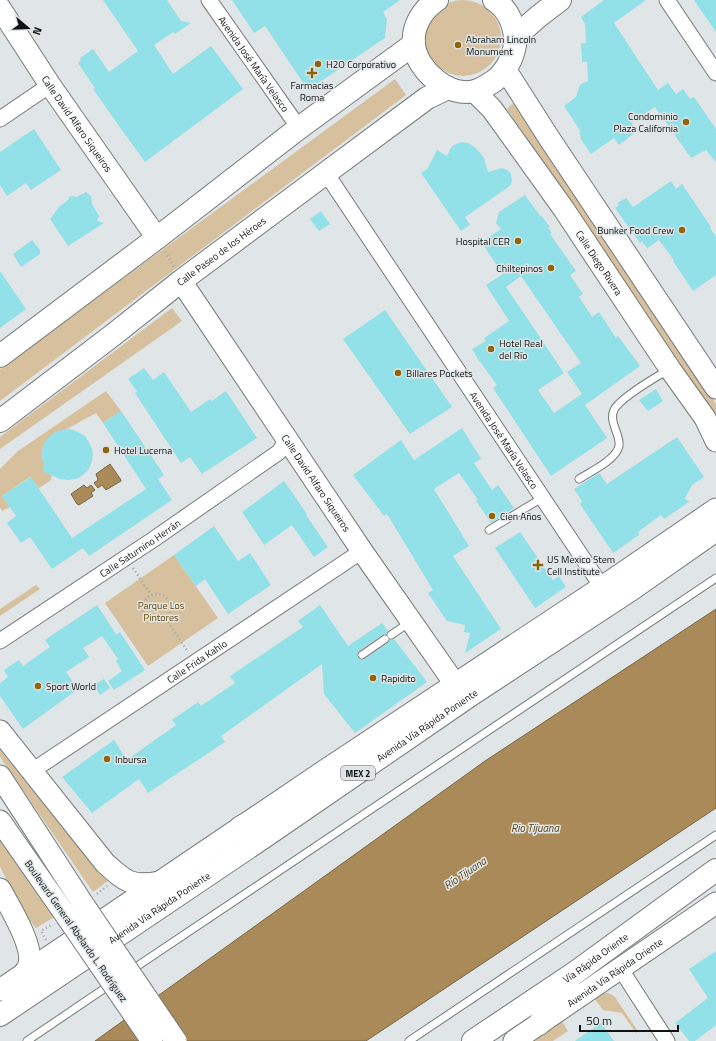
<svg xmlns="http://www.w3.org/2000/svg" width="716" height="1041" font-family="'Titillium Web',sans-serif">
	<rect width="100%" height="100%" fill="#e0e6e7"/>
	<g fill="#d6c09d">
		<circle cx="463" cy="38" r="38"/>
		<path d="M395,79L406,95L0,401V369Z"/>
		<path d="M514,102L716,404V424L507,109Z"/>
		<path d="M172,308L182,321L0,449V437Z"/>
		<path d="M106,391L121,411L103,423L96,413L65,430L54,433L43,446L42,454L43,462L47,470L52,476L50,481L39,488L30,477L2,496L10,507L2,511L0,507V469L18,451Z"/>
		<path d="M174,555L218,618L148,666L105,603Z"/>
		<path d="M36,585L40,589L0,616V609Z"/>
		<path d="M0,750L109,880L93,892L0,757Z"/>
		<path d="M0,836L56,916L36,928L25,914L0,867Z"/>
		<path d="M605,993H608L614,996L638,1031L636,1033L622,1013L603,1010L594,998Z"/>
		<path d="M561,1020L568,1031L553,1041H532Z"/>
	</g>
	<g fill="#a98a58" stroke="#7b6643">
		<path d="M110,464L121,480V481L106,490L102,485L98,488L94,483L98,480L96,474Z"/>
		<path d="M84,485L87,488L91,485L95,490L91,493L93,496L79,505L77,504L71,494Z"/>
		<path d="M716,609V808L366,1041H95L485,761Z"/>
	</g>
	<g fill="#92e0e8" fill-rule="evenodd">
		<path d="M103,0H167L181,21L191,23L175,34L173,32L154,45L173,74L211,46L243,89L145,162L109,112L93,89L95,88L78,63L81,61L80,58L93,49L109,72L138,51Z"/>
		<path d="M232,0H400L383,12L387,19L385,38L308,90L265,26L254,33Z"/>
		<path d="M604,0H646L614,23L658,90L668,83L676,94L683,89L690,99L694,97L716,129V162L706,150L691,158L655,107L631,123L637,131L619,145L614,138L591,154L580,138L581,137L579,133L581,132L564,106L576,97L579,87L581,84L588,81L587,62H582L581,43H586L585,24L581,17Z"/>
		<path d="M694,0H716V32Z"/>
		<path d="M34,129L61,170L31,190L26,183L7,196L0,185V152Z"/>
		<path d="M461,142L468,143L476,148L484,158L488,172L502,168L507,170L511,174L512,181L510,186L465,217L470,225L461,231L421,173L428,168L437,150L447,156L452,146Z"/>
		<path d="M671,181L676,189L682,184L711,227L710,228L716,237V275L693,291L673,261L674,260L659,240L647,248L642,241L640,243L615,208L619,205L617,203L626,198L633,207Z"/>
		<path d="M86,192L91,196L92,204L99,216L97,221L104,223L68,246L50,219L59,207L68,200L70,196L77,197Z"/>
		<path d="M525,195L541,217L542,216L550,227L548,228L552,233L550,234L576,271L570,275L583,294L579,297L592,317L599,312L616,338L618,336L640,366L585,405L607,438L551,476L493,388L497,385L478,359L472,349L486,341L484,338L509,321L486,285L503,274L481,242L501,229L496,223L499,212ZM521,276L581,363L567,372L582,394L554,413L538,390L564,373L506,287Z"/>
		<path d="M321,211L330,224L319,231L310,219Z"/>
		<path d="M32,240L40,250V254L21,267L13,254Z"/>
		<path d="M0,271L26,309L0,328Z"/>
		<path d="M385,310L452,407L410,434L343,339Z"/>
		<path d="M144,368L153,380L164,372L191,412L210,399L212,401L226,391L257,438L202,474L190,457L181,463L135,393L137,391L128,379Z"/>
		<path d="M656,389L663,401L648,411L639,400Z"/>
		<path d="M121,411L164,475L158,479L172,500L89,556L83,548L52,569L30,537L21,543L7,523L16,516L2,496L31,477L72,538L146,489L103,423Z"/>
		<path d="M462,428L481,459L474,463L492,490L498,485L514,508L491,523L476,501L478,500L459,473L434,489L469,546L453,556L501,629L465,653L470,633L464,632L465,625L447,621L428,593L433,590L387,514L384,516L353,475L401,440L414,460Z"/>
		<path d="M70,429L78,432L85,436L90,444L93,452L92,461L89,469L83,475L76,479L68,480L60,479L44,472L42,454L43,446L47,439L54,433L61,430Z"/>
		<path d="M677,437L704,477L692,485L685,498L689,502L664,519L661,515L638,532L639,535L613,553L580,504L582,501L574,489L599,473L607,484Z"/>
		<path d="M284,481L307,514L306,515L328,547L314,557L292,525L264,545L242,512Z"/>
		<path d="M214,526L238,561L250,553L271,585L228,614L205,579L196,586L174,555Z"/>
		<path d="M520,532L553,580L559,576L566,587L535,608L495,548Z"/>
		<path d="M97,605L116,634L120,632L145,670L114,690L108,681L122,671L116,661L118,659L102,636L83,648L89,657L66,672L78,689L23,729L0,696V683L8,677L4,670L19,660L23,666L50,647L45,640Z"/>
		<path d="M320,605L348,646L382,623L388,631L386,634L382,635L359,651L357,655L358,658L362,660L365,659L388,643L390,640L394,639L427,682L355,733L324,694L322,664L221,736L225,742L148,793L139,779L92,813L62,777L114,740L127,760L176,725L172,720L198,702L201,706L235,683L230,676L303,627L298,621Z"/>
		<path d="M104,679L110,688L100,695L94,685Z"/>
		<path d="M716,951V1025L695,1041H689L675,1023L708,998L689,969Z"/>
		<path d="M601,1023L614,1041H575Z"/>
	</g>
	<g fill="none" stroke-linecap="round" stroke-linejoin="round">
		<defs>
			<g id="lane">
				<path d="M579,479C590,472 616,460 619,446C620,440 617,434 615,428C613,423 611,416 614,410C619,399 656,377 668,370"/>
				<path d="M489,530L542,498"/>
				<path d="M391,635L410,622"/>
				<path d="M362,655L385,639"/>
				<path d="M130,971L716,578"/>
				<path d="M27,1041L111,984"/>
				<path d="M409,1041L716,835"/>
			</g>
			<g id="street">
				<path id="s1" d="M209,0L299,128"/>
				<path d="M667,0L716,73"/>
				<path d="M0,119L50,85"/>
				<path id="s2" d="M326,173L602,587"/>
				<path id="s3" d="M0,641L154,539L279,452L287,440"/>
				<path id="s4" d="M32,771L362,551"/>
				<path d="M620,968L667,1041"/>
			</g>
			<g id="secondary">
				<path id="s5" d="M0,8L50,85L157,238"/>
				<path d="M505,69L549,138L716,388"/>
				<path id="s6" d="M474,91L492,109L563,208L670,369L705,418L716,441"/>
				<path id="s7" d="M181,281L362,551L455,684"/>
				<path d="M0,731L105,863C126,882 131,887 160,882"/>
				<path d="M0,776L85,907"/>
				<path d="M0,821L67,917"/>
				<path d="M0,889C9,906 34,945 29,964C29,967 26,970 25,972"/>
				<path d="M0,990L324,771L602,587L716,509"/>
				<path id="s8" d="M514,1041L716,903"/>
			</g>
			<g id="primary">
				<path d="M437,0C423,9 412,26 414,44C416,70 449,98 475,91C482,89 488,85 494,81C505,73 513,58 515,45C516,28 509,9 494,0"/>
				<path d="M515,37L539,16L560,0"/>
				<path d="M0,356L157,238L299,128L414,44"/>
				<path id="s9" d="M0,421L113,335L181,281L326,173L427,98L448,88"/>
			</g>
			<g id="highway">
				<path d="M241,827L305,796"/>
				<path id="s10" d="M0,1015L264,837L472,694L632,589L716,530"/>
				<path d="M539,1024L568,982"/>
				<path id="s11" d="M473,1041L576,972L716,870"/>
			</g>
		</defs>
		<use href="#lane" stroke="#74797a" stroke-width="9"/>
		<use href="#street" stroke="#74797a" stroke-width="17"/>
		<use href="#secondary" stroke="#74797a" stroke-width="23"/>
		<use href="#primary" stroke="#74797a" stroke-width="24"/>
		<use href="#highway" stroke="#74797a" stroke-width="24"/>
		<g stroke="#a0a5a5" stroke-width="2.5" stroke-dasharray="1 3" stroke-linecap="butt">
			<path d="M165,252L174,267"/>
			<path d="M133,568L151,595"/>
			<circle cx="157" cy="608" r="14"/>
			<path d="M166,619L188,652"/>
			<path d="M97,894L107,886"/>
			<path d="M46,940L41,931L53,924"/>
		</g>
		<use href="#lane" stroke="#fff" stroke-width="7"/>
		<use href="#street" stroke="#fff" stroke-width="15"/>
		<use href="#secondary" stroke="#fff" stroke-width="21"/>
		<use href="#primary" stroke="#fff" stroke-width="22"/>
		<use href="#highway" stroke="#fff" stroke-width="22"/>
		<defs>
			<g id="secondary-bridge">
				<path d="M85,907L176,1041"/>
				<path d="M67,917L152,1041"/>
			</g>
		</defs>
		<use href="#secondary-bridge" stroke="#74797a" stroke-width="23" stroke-linecap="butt"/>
		<use href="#secondary-bridge" stroke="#fff" stroke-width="21"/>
	</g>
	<g fill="#8f640a" stroke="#e0e6e7" stroke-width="1.5">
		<circle cx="458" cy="45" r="4"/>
		<circle cx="318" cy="64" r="4"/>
		<path d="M310 67h4v4h4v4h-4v4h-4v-4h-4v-4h4z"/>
		<circle cx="686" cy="122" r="4"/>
		<circle cx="682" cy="230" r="4"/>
		<circle cx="518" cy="241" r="4"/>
		<circle cx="551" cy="268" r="4"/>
		<circle cx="491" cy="349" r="4"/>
		<circle cx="398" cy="373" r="4"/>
		<circle cx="106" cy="450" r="4"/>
		<circle cx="492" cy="516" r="4"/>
		<path d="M536 559h4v4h4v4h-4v4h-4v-4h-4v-4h4z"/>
		<circle cx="373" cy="678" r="4"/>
		<circle cx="38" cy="686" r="4"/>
		<circle cx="107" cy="759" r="4"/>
	</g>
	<g text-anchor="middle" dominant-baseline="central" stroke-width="3" stroke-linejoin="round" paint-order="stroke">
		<rect fill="#e0e6e7" stroke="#4f5253" stroke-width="1" x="341" y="766" width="34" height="14" rx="3"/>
		<g font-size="9" font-weight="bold" fill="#111313">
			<text x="358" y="773">MEX 2</text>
		</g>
		<g font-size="10" fill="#111313" stroke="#e0e6e7" text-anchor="start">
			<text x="466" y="39">Abraham Lincoln<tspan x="466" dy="12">Monument</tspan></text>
			<text x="326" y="64">H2O Corporativo</text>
			<text x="312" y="85" text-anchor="middle">Farmacias<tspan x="312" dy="12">Roma</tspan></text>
			<text x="678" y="116" text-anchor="end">Condominio<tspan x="678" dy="12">Plaza California</tspan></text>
			<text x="674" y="230" text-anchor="end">Bunker Food Crew</text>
			<text x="510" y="241" text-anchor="end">Hospital CER</text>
			<text x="543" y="268" text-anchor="end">Chiltepinos</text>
			<text x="499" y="343">Hotel Real<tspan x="499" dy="12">del Río</tspan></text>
			<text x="406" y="373">Billares Pockets</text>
			<text x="114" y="450">Hotel Lucerna</text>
			<text x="500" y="516">Cien Años</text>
			<text x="547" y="559">US Mexico Stem<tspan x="547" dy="12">Cell Institute</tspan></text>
			<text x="381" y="678">Rapidito</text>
			<text x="46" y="686">Sport World</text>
			<text x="115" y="759">Inbursa</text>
		</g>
		<g font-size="10" fill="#111313" stroke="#e0e6e7">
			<text stroke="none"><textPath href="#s1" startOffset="78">Avenida José María Velasco</textPath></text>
			<text stroke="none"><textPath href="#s5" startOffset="139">Calle David Alfaro Siqueiros</textPath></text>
			<text stroke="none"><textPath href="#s9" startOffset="279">Calle Paseo de los Héroes</textPath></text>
			<text stroke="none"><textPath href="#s6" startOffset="213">Calle Diego Rivera</textPath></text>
			<text stroke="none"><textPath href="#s2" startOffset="321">Avenida José María Velasco</textPath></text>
			<text stroke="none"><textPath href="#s7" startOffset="243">Calle David Alfaro Siqueiros</textPath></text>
			<text stroke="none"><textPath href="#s3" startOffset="168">Calle Saturnino Herrán</textPath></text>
			<text stroke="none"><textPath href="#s4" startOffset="198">Calle Frida Kahlo</textPath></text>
			<text stroke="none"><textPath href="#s10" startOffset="516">Avenida Vía Rápida Poniente</textPath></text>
			<text stroke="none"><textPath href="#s10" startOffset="192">Avenida Vía Rápida Poniente</textPath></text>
			<text transform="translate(76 931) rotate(55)">Boulevard General Abelardo L. Rodríguez</text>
			<text stroke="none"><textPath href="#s11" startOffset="148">Vía Rápida Oriente</textPath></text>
			<text stroke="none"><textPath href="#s8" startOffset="122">Avenida Vía Rápida Oriente</textPath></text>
		</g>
		<g font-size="10" fill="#6a4a0a" stroke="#e0e6e7">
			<text x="161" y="605">Parque Los<tspan x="161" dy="12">Pintores</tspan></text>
		</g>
		<g font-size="11" font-style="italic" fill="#5a431b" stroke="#e0e6e7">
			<text x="535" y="828">Rio Tijuana</text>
			<text transform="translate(465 873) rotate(-34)">Río Tijuana</text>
		</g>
	</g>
	<g transform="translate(28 28) rotate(109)" stroke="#e0e6e7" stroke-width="3" paint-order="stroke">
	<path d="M0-3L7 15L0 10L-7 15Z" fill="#111313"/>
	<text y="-6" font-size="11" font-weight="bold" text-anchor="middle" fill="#111313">N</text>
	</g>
	<path d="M580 1025v6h98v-6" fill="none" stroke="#111313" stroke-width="2"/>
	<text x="586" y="1025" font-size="12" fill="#111313" stroke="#e0e6e7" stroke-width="3" paint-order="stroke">50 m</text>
</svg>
